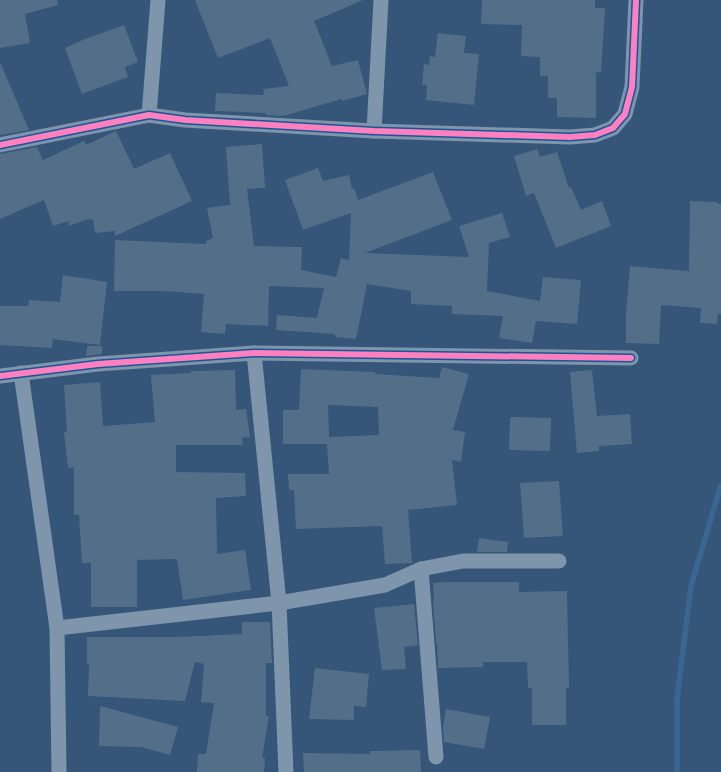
<svg xmlns="http://www.w3.org/2000/svg" width="721" height="772" font-family="Cabin,sans-serif">
	<rect width="100%" height="100%" fill="#355678"/>
	<g fill="none" stroke-linecap="round" stroke-linejoin="round">
		<path stroke="#3a6692" stroke-width="5.5" d="M677,772V699L691,586L721,485"/>
	</g>
	<g fill="#536e89" fill-rule="evenodd">
		<path d="M0,0H57L58,5L25,14L30,43L0,48Z"/>
		<path d="M195,0H363L314,21L332,66L358,60L367,94L342,101L341,99L287,115L279,116L266,115V113L215,111L216,93L264,95L263,89L289,86L270,38L218,58Z"/>
		<path d="M482,0H595V8H605L601,73L596,72V118L557,117V98H548V76H540V57L521,56L522,25L481,24Z"/>
		<path d="M124,25L138,62L125,67L128,77L82,94L65,48L85,39Z"/>
		<path d="M438,33L466,36L464,53L479,54L474,105L426,100L427,85H422L424,64L429,65L430,56L435,57Z"/>
		<path d="M0,62L29,130L0,135Z"/>
		<path d="M116,131L134,169L170,153L192,201L115,236V231L95,233L93,219L90,220L89,219L68,226L69,221L53,226L44,200L0,219V154L37,147L43,160L84,141L86,145Z"/>
		<path d="M262,144L265,188L247,189L254,246L302,247L301,270L336,277L341,258L349,260L351,213L303,230L285,180L318,168L323,181L349,175L352,189L354,188L358,200L433,172L452,220L365,253L469,257L459,226L502,213L510,237L489,243L487,291L540,301L543,277L581,280L577,324L536,321L532,343L499,338L503,316L452,314V306L411,304V291L367,284L356,339L335,337V334L276,330L277,315L317,318L324,288L269,286L268,326L226,324L225,334L201,332L204,294L165,291H114L115,240L206,244V241L213,238L207,208L230,205L226,147Z"/>
		<path d="M537,149L540,157L557,152L569,188L571,187L581,210L602,201L611,226L556,248L534,193L526,196L514,156Z"/>
		<path d="M690,201L717,202L718,204H721V314H718L717,324L700,323L701,308L661,305L659,344L626,343V313L630,266L689,271Z"/>
		<path d="M63,275L107,282L100,345L53,339L52,348L0,345V306H28L29,300L60,302Z"/>
		<path d="M87,346H102V354L86,356Z"/>
		<path d="M442,367L469,374L453,430L465,432L461,462L452,460L457,505L408,510L412,563L385,564L382,526L296,529L294,490H289L288,474H329L327,444H283V410H299L301,369L375,372V374L439,378ZM328,405L378,407L379,435L329,437Z"/>
		<path d="M235,370L236,410L246,409L250,437L242,438L243,445H176V472L245,473L246,496L216,498L217,554L245,550L251,590L183,600L177,559L137,560V607H91V563H82L79,515H74V467L68,468L64,432H67L64,385L100,382L103,426L155,422L151,375L191,373V371Z"/>
		<path d="M592,370L597,416L630,414L632,444L599,446V451L577,453L570,372Z"/>
		<path d="M510,417L551,418L550,451L509,450Z"/>
		<path d="M559,481L563,536L524,538L520,483Z"/>
		<path d="M479,538L508,542L507,552H477Z"/>
		<path d="M449,582H519V592L567,591L569,688H566V725H532V688H528L527,662H483V667L438,668L437,643H436L433,601H434L433,583Z"/>
		<path d="M414,604L418,645L404,647L406,669L382,670L374,608Z"/>
		<path d="M242,622H270L272,663H266V716H269L262,758H265L264,772H197L198,754H206L214,703L201,702L204,664L195,662L185,701L88,696L89,664H87V637H178L242,634Z"/>
		<path d="M315,668L369,674L366,707L354,706V720L309,719Z"/>
		<path d="M100,706L178,727L170,755L141,747L99,746Z"/>
		<path d="M446,709L490,717L484,749L444,742L443,727Z"/>
		<path d="M420,750L421,772H304L303,753L370,754V751Z"/>
	</g>
	<g fill="none" stroke-linecap="round" stroke-linejoin="round">
		<g stroke="#7e95ab" stroke-width="15">
			<path d="M149,115L158,0"/>
			<path d="M374,131L381,0"/>
			<path d="M0,145L149,115L185,120L374,131L570,137L595,135L613,128L625,114L632,87L636,0"/>
			<path d="M254,353L279,603L286,772"/>
			<path d="M21,373L57,628L59,772"/>
			<path d="M0,376L98,364L254,353L631,358"/>
			<path d="M421,569L436,757"/>
			<path d="M57,628L279,603L385,585L421,569L463,561H559"/>
		</g>
		<defs>
			<g id="cycleway">
				<path d="M0,145L149,115L185,120L374,131L570,137L595,135L613,128L625,114L632,87L636,0"/>
				<path d="M0,376L98,364L254,353L631,358"/>
			</g>
		</defs>
		<use href="#cycleway" stroke="#185695" stroke-width="9"/>
		<use href="#cycleway" stroke="#ff80c0" stroke-width="6"/>
	</g>
</svg>
